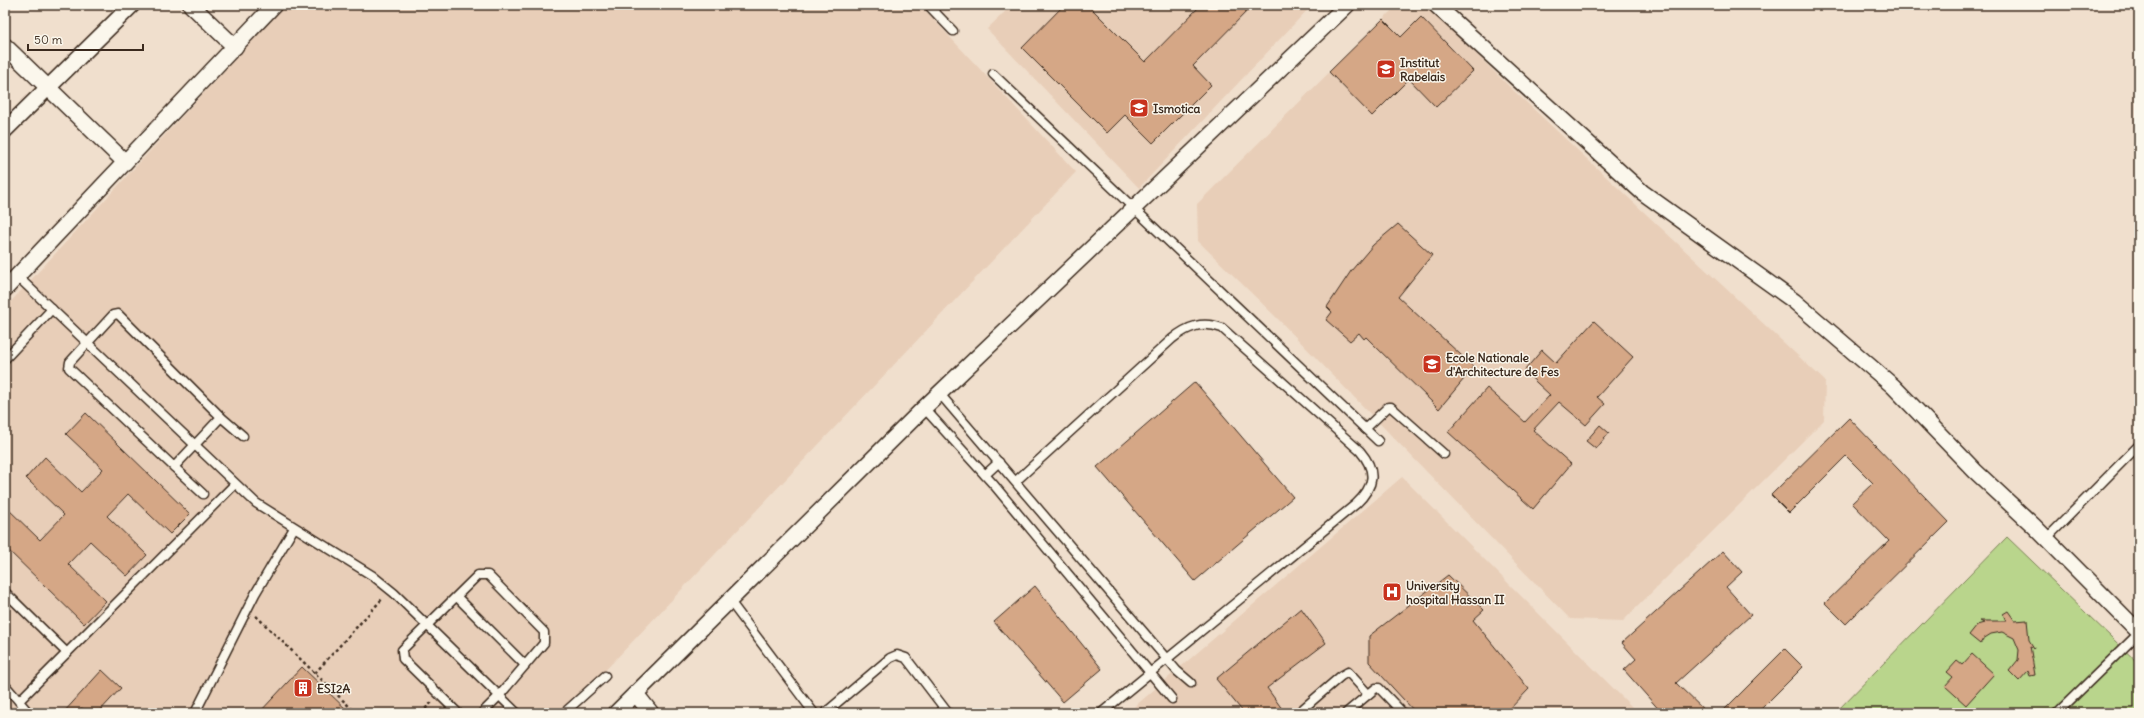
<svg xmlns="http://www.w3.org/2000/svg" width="2144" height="718" font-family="Delius,sans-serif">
	<rect width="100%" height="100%" fill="#f0dfcd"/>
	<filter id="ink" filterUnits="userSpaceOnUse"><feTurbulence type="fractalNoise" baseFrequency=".025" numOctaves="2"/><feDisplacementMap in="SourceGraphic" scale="8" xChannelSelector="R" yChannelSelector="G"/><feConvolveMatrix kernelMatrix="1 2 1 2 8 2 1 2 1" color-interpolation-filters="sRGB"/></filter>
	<g filter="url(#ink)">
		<g fill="#e8ceb8">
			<path d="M285,5H920L1076,172L565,713H15L5,702V308Z"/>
			<path d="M1012,5H1312L1139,188L987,29Z"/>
			<path d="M1428,7L1513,90L1825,381L1824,420L1623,621L1570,619L1279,320L1198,241L1197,204L1394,8Z"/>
			<path d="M1402,477L1638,713H1127Z"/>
		</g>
		<path fill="#b9d58c" stroke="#7a8055" d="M2007,537L2139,664V713H1835Z"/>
		<g fill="#d5a786" stroke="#3b2a1e">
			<path d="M1064,5H1088L1145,62L1201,5H1253L1193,66L1211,85L1153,143L1125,115L1107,133L1022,48Z"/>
			<path d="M1421,17L1473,71L1436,107L1409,79L1372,116L1329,72L1383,19L1401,37Z"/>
			<path d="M1398,224L1432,255L1398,297L1474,367L1439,409L1366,337L1364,339L1359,333L1350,341L1326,320L1332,312L1327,307L1351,271L1373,245Z"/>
			<path d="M1594,321L1633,357L1597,397L1605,404L1586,425L1559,402L1533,430L1571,464L1533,509L1448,432L1487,388L1525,422L1550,395L1524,371L1542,350L1556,363Z"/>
			<path d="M1195,382L1293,497L1195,581L1097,467Z"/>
			<path d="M86,413L190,514L170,534L128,494L107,516L147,555L127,576L90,541L68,564L106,601L84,624L5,547V506L40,540L64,515L26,478L45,457L81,492L103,469L66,434Z"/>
			<path d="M1849,418L1949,522L1846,624L1825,603L1889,541L1852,503L1873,483L1846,456L1789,513L1771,495Z"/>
			<path d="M1600,425L1609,433L1596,449L1586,441Z"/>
			<path d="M1723,551L1742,572L1726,587L1751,615L1676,683L1707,713H1662L1624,670L1636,659L1622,643Z"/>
			<path d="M1448,575L1484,610L1473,620L1529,689L1506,713H1416L1369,662V636Z"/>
			<path d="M1035,586L1102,669L1063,702L994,622Z"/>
			<path d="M1301,608L1326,643L1267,688L1285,713H1244L1216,679Z"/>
			<path d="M2008,611L2015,621L2027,620L2029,640L2034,648L2030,646L2035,675L2030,676L2028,671L2019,681L2009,671L2018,660L2019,650L2014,638L2002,632L1991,634L1983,639L1980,644L1969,635L1977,625L1984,623L1980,621H2006L2003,614Z"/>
			<path d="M1785,649L1803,667L1757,713H1721Z"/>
			<path d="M1972,654L1994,674L1966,705L1945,686L1953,677L1947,672L1957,661L1962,665Z"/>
			<path d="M302,667L350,713H259Z"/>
			<path d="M102,670L121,688L98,713H88L82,708L70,713H63Z"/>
		</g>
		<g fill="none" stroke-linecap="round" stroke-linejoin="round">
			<defs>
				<g id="service">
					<path d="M928,5L953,31"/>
					<path d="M993,74L1378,441"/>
					<path d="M17,276L256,503L373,576L394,593L517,713"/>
					<path d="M118,314L221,417L174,467L69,368L70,362L113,315Z"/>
					<path d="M5,359L52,309"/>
					<path d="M940,394L1177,671L1191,683"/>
					<path d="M924,408L994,485L1172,699"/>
					<path d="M221,417L243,436"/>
					<path d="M1365,429L1388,407H1391L1444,454"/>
					<path d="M174,467L203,494"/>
					<path d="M985,475L999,462"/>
					<path d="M1016,481L1172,339C1188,326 1202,321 1222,328L1360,451C1377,471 1375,486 1356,504L1101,713"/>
					<path d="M2046,539L2139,445"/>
					<path d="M5,592L67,653"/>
					<path d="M457,597L525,665"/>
					<path d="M729,600L814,713"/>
					<path d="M5,685L29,713"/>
					<path d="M19,701L235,484"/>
					<path d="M195,713L255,594L294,528"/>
					<path d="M458,713L403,659L402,650L478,575H488L544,632V643L499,696L482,713"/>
					<path d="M564,713L605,676"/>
					<path d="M825,713L890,658L897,655L906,658L948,713"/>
					<path d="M1298,713L1341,676L1348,672L1368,694"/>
					<path d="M1346,713L1376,688H1379L1403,713"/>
					<path d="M2057,713L2139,633"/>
				</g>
				<g id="minor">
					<path d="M191,5L235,47"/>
					<path d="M1436,5L1642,192L1794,301L1893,386L1975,471L2034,526L2139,632"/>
					<path d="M5,46L125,162"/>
					<path d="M5,130L132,5"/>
					<path d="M5,289L274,5"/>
					<path d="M636,694L651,713"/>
					<path d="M616,713L924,408L1347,5"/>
				</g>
			</defs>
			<use href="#service" stroke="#3b2a1e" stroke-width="11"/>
			<use href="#minor" stroke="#3b2a1e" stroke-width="18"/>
			<g stroke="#3b2a1e" stroke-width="2.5" stroke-dasharray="3 3" stroke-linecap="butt">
				<path d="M256,616L356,713"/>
				<path d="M315,673L383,598"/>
				<path d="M421,713L432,702"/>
			</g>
			<use href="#service" stroke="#fbf7ec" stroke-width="8"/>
			<use href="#minor" stroke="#fbf7ec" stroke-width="15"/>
		</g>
	</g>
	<defs>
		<symbol id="school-square" viewBox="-11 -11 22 22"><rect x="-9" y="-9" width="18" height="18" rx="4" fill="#c8321e" stroke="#fbf7ec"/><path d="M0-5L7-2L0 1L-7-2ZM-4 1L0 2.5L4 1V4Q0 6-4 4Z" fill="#fff"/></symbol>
		<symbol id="university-square" viewBox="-11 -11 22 22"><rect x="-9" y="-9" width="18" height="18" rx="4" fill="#c8321e" stroke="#fbf7ec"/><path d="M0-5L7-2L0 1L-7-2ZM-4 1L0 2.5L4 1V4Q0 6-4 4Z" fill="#fff"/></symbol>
		<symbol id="hospital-square" viewBox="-11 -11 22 22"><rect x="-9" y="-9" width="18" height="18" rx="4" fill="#c8321e" stroke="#fbf7ec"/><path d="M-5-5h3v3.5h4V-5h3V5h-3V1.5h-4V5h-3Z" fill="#fff"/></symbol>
		<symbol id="building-square" viewBox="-11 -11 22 22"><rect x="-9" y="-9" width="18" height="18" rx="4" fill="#c8321e" stroke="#fbf7ec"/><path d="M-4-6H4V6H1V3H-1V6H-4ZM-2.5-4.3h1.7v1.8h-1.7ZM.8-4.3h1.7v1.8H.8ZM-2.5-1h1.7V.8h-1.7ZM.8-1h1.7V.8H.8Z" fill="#fff"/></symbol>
	</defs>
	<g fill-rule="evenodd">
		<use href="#school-square" x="1375" y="58" width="22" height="22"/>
		<use href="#university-square" x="1128" y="97" width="22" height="22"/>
		<use href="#university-square" x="1421" y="353" width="22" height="22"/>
		<use href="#hospital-square" x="1381" y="581" width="22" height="22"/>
		<use href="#building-square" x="292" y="677" width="22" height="22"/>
	</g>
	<g text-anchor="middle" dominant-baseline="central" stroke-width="3" stroke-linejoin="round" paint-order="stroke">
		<g font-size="12" font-weight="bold" fill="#3b2a1e" stroke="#fbf7ec" text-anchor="start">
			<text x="1400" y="62">Institut<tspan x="1400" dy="14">Rabelais</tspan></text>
			<text x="1153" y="108">Ismotica</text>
			<text x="1446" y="357">Ecole Nationale<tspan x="1446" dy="14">d'Architecture de Fes</tspan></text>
			<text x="1406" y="585">University<tspan x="1406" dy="14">hospital Hassan II</tspan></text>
			<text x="317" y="688">ESI2A</text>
		</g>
	</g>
	<rect width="2144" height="718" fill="none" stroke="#fbf7ec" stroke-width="20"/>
	<rect x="10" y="10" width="2124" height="698" fill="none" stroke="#3b2a1e" stroke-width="1.5" filter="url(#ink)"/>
	<path d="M28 44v6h115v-6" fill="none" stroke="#3b2a1e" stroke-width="2"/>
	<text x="34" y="44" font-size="12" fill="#3b2a1e" stroke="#fbf7ec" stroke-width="3" paint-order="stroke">50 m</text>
</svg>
